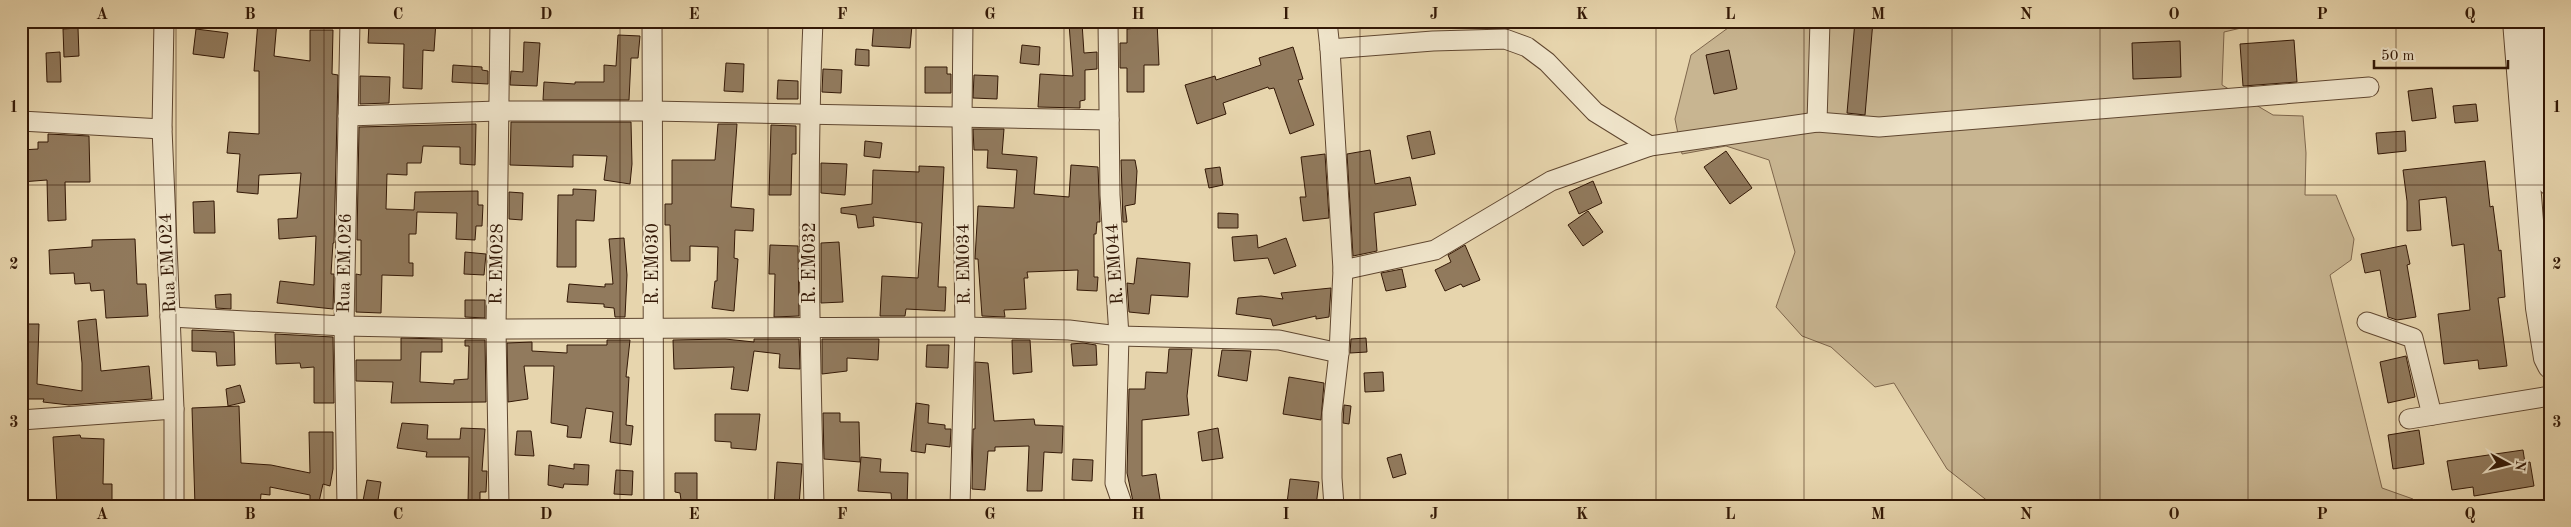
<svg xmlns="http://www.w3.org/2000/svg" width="2571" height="527" font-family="'Old Standard TT',serif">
	<rect width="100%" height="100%" fill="#e7d5ad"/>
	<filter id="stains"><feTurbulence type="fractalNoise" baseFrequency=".004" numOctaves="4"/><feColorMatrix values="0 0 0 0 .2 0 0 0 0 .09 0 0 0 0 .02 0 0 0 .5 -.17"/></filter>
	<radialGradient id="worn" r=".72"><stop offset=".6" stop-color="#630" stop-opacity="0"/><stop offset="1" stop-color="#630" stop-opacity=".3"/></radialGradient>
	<path fill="#c8b591" stroke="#7e664c" d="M1731,21H2271L2224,32L2222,85L2273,115L2303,116L2306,153L2305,195H2336L2354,239L2351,260L2330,275L2382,488L2413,499V506H1994L1947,469L1894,383L1875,387L1831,347L1802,336L1776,307L1795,252L1769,160L1726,146L1682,154L1675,119L1691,55L1732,25Z"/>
	<g fill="#917a5d" stroke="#331806">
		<path d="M258,21H277L274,56L310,61V30H333L332,74L338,75L334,243H333L331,274H334L333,309L277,303L280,281L314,285L316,236L279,239L278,219L297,218L301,173L259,175L258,194L237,192L240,154L227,153L229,132L259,134V71H254Z"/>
		<path d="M418,21H436L434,51L423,50L422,89L403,88L404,44L368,43L369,24L418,26Z"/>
		<path d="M874,21L912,25L910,48L872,46Z"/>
		<path d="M1136,21H1157L1159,65H1144V92H1127V68H1120V43H1127V29L1136,28Z"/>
		<path d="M1855,21H1873L1865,115L1847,113Z"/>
		<path d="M1082,23L1084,53L1097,52V69L1085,70V100L1080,101V108L1038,107L1040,74L1073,76L1069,24Z"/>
		<path d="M78,28L79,56L64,57L63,29Z"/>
		<path d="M196,29L228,33L224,58L193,54Z"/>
		<path d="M618,35L640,36L638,58H631L629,100H543L544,82L575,84V82H604V65L616,66Z"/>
		<path d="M2294,40L2297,82L2243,86L2240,44Z"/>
		<path d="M2180,41L2181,77L2133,79L2132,43Z"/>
		<path d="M524,42L540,43L537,86L510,85L511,71L523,72Z"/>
		<path d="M1022,45L1040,47L1039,65L1020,63Z"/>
		<path d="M1293,47L1303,79L1298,80L1314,125L1290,134L1274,88L1269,89L1268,87L1223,103L1226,114L1197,124L1185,85L1215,76L1216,80L1261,65L1259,58Z"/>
		<path d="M856,49L869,50V66L855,65Z"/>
		<path d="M1729,50L1737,89L1714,94L1706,55Z"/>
		<path d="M60,52L61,82H47L46,53Z"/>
		<path d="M726,63L744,64L743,92L724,91Z"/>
		<path d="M453,65L482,67V70L488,71V84L452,82Z"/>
		<path d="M925,67H947V74H951V93H925Z"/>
		<path d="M823,69L842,70L841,93L822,92Z"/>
		<path d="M974,75L998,76L997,99L973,98Z"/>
		<path d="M360,76L390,77L389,103L360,104Z"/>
		<path d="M778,80L798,81V99H777Z"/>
		<path d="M2432,88L2436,118L2412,121L2408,91Z"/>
		<path d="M2476,104L2478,121L2455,123L2453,106Z"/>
		<path d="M511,122H631L632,164L630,184L604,180L607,156L573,155V167L510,165Z"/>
		<path d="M476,124L475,165L460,164V147L423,146L421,163H407V175L387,174L386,209L414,210L415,192L478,191V205H483L482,226H476L475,240L456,239L457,213L417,212L416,234H409V263H413V276L382,275L381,313L356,312V274L361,275V240H357L359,127Z"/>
		<path d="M718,124H737L731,207L754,209L753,231L735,230L734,258L738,259L734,311L712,308L715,281H717L718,247L690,246V261H671L670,225H665V204H672V160H715Z"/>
		<path d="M771,125L796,126V154H792L791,195H769Z"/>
		<path d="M973,129H1004L1002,154L1037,157L1034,194L1069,197L1071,165L1098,167L1100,222H1097L1096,234H1094V277H1098L1097,291L1077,290L1078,270L1027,272L1028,278H1024L1026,309L1004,310L1005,317L982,316L978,259H975L978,206L1014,208L1017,170L987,168L988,150H974Z"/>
		<path d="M1430,131L1435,154L1412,159L1407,136Z"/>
		<path d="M2405,131L2406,151L2378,154L2376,133Z"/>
		<path d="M48,134L89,136L90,182H65L66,220L48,221L47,180L21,182V150L38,149V142H48Z"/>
		<path d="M865,141L882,143L880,158L864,156Z"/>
		<path d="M1370,150L1375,184L1410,177L1416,205L1374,213L1377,251L1353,256L1347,154Z"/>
		<path d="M1726,151L1752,188L1730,204L1704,167Z"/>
		<path d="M1325,154L1329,218L1303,221L1300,197H1306L1301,157Z"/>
		<path d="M1121,160H1135L1137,171L1135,204L1125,206L1127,222H1123Z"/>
		<path d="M2485,161L2490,207L2493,206L2499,251L2501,250L2505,297L2498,298L2507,366L2479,369L2478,360L2444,364L2438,314L2470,310L2464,244L2452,246L2446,197L2419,200L2421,230L2407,231V201L2403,170Z"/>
		<path d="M821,163L847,164L845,195L821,193Z"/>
		<path d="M919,166L944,167L938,287H946L945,311L906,309L905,316H880L882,276L918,278L922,223L873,217L874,226L858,228L856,215L841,213V208L872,204L873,170L919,172Z"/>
		<path d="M1220,167L1223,185L1209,188L1205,169Z"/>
		<path d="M1593,181L1602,203L1579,214L1569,192Z"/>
		<path d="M573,189L596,190L594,221L576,220V267H557L558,195H573Z"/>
		<path d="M509,192L523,193L522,220L509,219Z"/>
		<path d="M214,201L215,233H194L193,202Z"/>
		<path d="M1588,211L1603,232L1583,246L1568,225Z"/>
		<path d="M1218,213L1238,214V228H1218Z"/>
		<path d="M1257,235L1258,248L1286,238L1296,266L1274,274L1268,258L1234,261L1232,237Z"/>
		<path d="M624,238L627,275L625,317H615L614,308L604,307V304L567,302L569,284L605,287V284H613L609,239Z"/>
		<path d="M135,239L137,284H146L148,316L106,318L104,290L91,291L90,283L75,284L74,273L50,274L49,250L92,247V240Z"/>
		<path d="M839,242L843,302L821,303V243Z"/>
		<path d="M770,245L798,246L799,316L774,317L775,274H769Z"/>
		<path d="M1465,245L1480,280L1463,287L1461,284L1445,291L1435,270L1451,262L1448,255Z"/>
		<path d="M2406,245L2410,264L2407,265L2416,317L2397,320L2388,317L2380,270L2365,273L2361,254Z"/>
		<path d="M465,252L486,254L484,275L464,274Z"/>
		<path d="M1137,258L1190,263L1188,297L1151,295L1149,314L1129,312L1127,283L1134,284Z"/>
		<path d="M1402,269L1406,287L1386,291L1381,273Z"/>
		<path d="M1331,288L1329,317L1316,319V316L1273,326L1271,319L1236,314L1238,298L1261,296L1283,299L1281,293Z"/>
		<path d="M231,294V309L216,308L215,295Z"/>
		<path d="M465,300H485V318L465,317Z"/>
		<path d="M96,319L101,371L149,366L152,399L69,405L43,402L44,399H21L23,324H39L37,384L82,391V363L78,321Z"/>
		<path d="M192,330L234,332L235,365L217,366L216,352L192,351Z"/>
		<path d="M275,334L333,337L334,403H314V367L301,368L300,363L276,364Z"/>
		<path d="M401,338L442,339V352H421L420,382L454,384V380L468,379L469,346H465V340H485L486,402L391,403L393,382L356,381V360H401Z"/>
		<path d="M1366,338L1367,352L1350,353L1351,339Z"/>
		<path d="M725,339L754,342V339H799L800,369L779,368L780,354L754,351L748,391L731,389L734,367L674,369L673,340Z"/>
		<path d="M822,339H879L878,360L847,358V371L822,374Z"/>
		<path d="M607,340H630L626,377H629L626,425L633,426L631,445L610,442L613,412L586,408L581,438L567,437L568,426L551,423L554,366H524L528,399L508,402L507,343L532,342V351L567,353V345H607Z"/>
		<path d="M1012,340H1030L1032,372L1013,374Z"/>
		<path d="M1083,343L1096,345L1097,365L1073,366L1071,344Z"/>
		<path d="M927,345H949L948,368L926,367Z"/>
		<path d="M1169,349H1192L1187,396L1189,415L1142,420V476L1156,474L1161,506H1134L1127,473L1129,389H1145L1146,372L1167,373Z"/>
		<path d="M1222,350L1251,351L1247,381L1218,376Z"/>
		<path d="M2406,356L2415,397L2388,403L2380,362Z"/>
		<path d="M975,362L988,363L994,421L1034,419L1035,425L1063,426L1062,453L1044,452L1042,491H1027L1029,446L995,447V451H988L985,490L972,489L973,429H975Z"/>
		<path d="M1383,372L1384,391L1365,392L1364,373Z"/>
		<path d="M1289,377L1324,383L1321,420L1283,414Z"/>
		<path d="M240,385L245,402L228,406L226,389Z"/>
		<path d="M916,403L929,405L928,423L945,425V429H951L950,447L926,444L925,453L911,451Z"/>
		<path d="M1344,405L1351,406L1349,424L1343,423Z"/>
		<path d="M239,406L241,463L271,465L310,473L309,432H333V469L330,486L323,484L318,506H310V495L270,487V495L261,494L260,506H195L192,408Z"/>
		<path d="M823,413H840V422H859L860,462L824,459Z"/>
		<path d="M715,414H760L756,450L731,448V442L715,441Z"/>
		<path d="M402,423L428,425L427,439H460L461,428L485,429L482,471H487L486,492H480V504L468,503L469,457H426L427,452L397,448Z"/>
		<path d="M1218,428L1223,458L1202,461L1198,432Z"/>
		<path d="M2419,430L2424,464L2393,469L2388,435Z"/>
		<path d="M517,431H531L534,456L515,455Z"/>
		<path d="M80,435L81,438L104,439L103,484H112V506H57L53,437Z"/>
		<path d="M2523,450L2525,463L2530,462L2534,486L2474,496L2473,487L2452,490L2447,461Z"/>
		<path d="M1401,454L1406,474L1393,478L1387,458Z"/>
		<path d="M861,457L881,459L880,472L908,473L907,506H892L891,493L858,491Z"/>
		<path d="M1073,459L1093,460L1092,481L1072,480Z"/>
		<path d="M777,462L802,464L799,506H774Z"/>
		<path d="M574,464L589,465L588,485L564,484L563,488L548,485L549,465L574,469Z"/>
		<path d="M616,470L633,471L632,495L614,494Z"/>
		<path d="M675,473H697V501L681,500L680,493L675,492Z"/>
		<path d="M1290,479L1319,482L1316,506L1287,503Z"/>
		<path d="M367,480L381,482L377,506H362Z"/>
	</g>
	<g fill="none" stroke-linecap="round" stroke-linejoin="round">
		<defs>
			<g id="minor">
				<path d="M164,21L162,129L174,409V506"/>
				<path d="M652,21L654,506"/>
				<path d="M813,21C806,183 810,344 814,506"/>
				<path d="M1108,21L1110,195L1119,336L1115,483L1123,506"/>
				<path d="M1327,21L1330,49L1343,270L1339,353L1332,413V478L1334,506"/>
				<path d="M1330,49L1433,41L1505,39L1527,47L1547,62L1595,112L1650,146"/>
				<path d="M348,116L498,111H652L1109,120"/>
				<path d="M21,121L162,129"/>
				<path d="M1817,122L1820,21"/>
				<path d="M1343,270L1435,250L1551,181L1650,146L1817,122L1879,127L2369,87"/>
				<path d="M170,317L344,326L496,329L965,327L1069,330L1119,336L1279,340L1339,353"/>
				<path d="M2367,322L2413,338L2432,415"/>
				<path d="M2409,419L2550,396"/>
				<path d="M21,420L174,409"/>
				<path d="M347,506L344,326L350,21"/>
				<path d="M499,506L496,329L500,21"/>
				<path d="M960,506L965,327L962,119L963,21"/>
			</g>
			<g id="tertiary">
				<path d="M2515,21L2538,308L2546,358L2550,366"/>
				<path d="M2535,21L2550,183"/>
			</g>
		</defs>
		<use href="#minor" stroke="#604730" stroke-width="21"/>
		<use href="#tertiary" stroke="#604730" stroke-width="26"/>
		<use href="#minor" stroke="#efe4ca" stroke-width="19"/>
		<use href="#tertiary" stroke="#efe4ca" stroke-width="24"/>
	</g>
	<path fill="none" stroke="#331806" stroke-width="1" stroke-opacity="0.55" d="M176,21V506M324,21V506M472,21V506M620,21V506M768,21V506M916,21V506M1064,21V506M1212,21V506M1360,21V506M1508,21V506M1656,21V506M1804,21V506M1952,21V506M2100,21V506M2248,21V506M2396,21V506M21,185H2550M21,342H2550"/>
	<g text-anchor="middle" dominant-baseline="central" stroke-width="4.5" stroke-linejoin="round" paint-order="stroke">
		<g font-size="18" fill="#331806" stroke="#efe4ca">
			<text transform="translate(168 263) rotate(-93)">Rua EM.024</text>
			<text transform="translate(345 263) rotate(-89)">Rua EM.026</text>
			<text transform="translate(810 263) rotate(-90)">R. EM032</text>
			<text transform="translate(497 264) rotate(-89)">R. EM028</text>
			<text transform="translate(653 264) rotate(-90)">R. EM030</text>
			<text transform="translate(964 264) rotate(-91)">R. EM034</text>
			<text transform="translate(1115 264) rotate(-94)">R. EM044</text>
		</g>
	</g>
	<rect width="2571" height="527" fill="none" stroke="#e7d5ad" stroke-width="55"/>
	<g transform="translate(2508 464) rotate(97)" stroke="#efe4ca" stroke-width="4" paint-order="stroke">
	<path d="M0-4L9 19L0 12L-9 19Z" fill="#331806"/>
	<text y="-8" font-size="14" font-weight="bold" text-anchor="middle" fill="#331806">N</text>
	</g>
	<path d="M2374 60v8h134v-8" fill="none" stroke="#331806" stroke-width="2.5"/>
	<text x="2381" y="60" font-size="15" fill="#331806" stroke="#efe4ca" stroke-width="4" paint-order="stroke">50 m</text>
	<rect x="28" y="28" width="2516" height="472" fill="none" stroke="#331806" stroke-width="2"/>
	<g font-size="16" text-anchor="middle" font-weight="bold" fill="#331806">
		<text x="102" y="19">A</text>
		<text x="250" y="19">B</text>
		<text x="398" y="19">C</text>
		<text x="546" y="19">D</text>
		<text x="694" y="19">E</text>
		<text x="842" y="19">F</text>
		<text x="990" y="19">G</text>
		<text x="1138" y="19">H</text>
		<text x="1286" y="19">I</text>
		<text x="1434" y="19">J</text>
		<text x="1582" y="19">K</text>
		<text x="1730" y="19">L</text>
		<text x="1878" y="19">M</text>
		<text x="2026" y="19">N</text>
		<text x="2174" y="19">O</text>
		<text x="2322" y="19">P</text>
		<text x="2470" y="19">Q</text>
		<text x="14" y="112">1</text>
		<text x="2557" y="112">1</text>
		<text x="14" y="269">2</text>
		<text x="2557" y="269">2</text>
		<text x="14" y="427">3</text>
		<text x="2557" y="427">3</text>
		<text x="102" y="519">A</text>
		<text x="250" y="519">B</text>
		<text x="398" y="519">C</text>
		<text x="546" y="519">D</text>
		<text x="694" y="519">E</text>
		<text x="842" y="519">F</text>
		<text x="990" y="519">G</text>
		<text x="1138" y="519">H</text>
		<text x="1286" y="519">I</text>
		<text x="1434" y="519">J</text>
		<text x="1582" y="519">K</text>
		<text x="1730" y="519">L</text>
		<text x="1878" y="519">M</text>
		<text x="2026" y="519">N</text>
		<text x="2174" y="519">O</text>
		<text x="2322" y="519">P</text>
		<text x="2470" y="519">Q</text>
	</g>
	<rect width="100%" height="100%" filter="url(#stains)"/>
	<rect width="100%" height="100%" fill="url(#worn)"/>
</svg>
